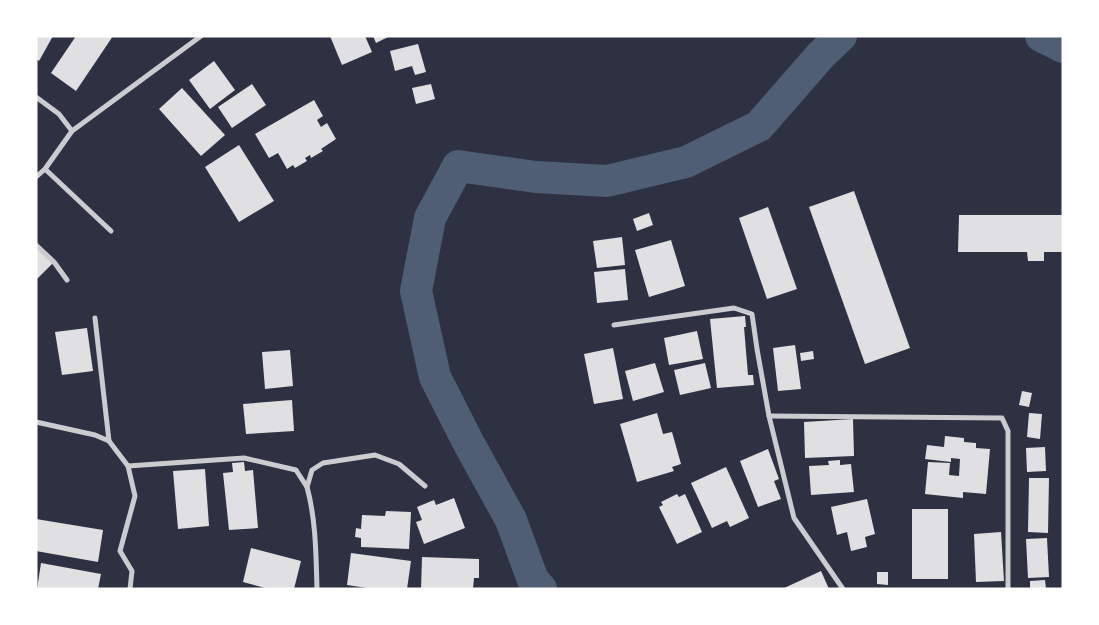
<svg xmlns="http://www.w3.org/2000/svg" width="1099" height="625" font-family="'Varela Round',sans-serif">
	<rect width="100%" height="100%" fill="#2d3142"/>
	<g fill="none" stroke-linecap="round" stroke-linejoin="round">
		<g stroke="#4f5d75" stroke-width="32">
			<path d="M1041,36L1063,47"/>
			<path d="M541,589L533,580L511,520L468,442L435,377L416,291L430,218L458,166L536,177L607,181L686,162L759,126L821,55L841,36"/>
		</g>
	</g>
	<g fill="#e0e0e3">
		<path d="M36,36H53L39,61L36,59Z"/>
		<path d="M76,36H113L76,91L51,73Z"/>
		<path d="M330,36H365L372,52L342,65Z"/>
		<path d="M373,36H390L376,43Z"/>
		<path d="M418,44L426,72L415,75L412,66L395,71L390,51Z"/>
		<path d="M214,61L235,90L210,109L189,80Z"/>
		<path d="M252,84L266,105L232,128L218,107Z"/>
		<path d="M431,84L435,99L416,104L412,88Z"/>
		<path d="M182,88L225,135L201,156L159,109Z"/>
		<path d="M314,100L323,116L317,120L321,127L327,123L336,139L321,149L323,151L311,158L310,155L305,158L307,161L295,168L293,165L287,169L278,153L269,158L255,134Z"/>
		<path d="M239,145L274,201L239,222L205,167Z"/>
		<path d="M854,191L910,348L865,364L809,207Z"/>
		<path d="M768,207L797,289L767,299L739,218Z"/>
		<path d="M649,213L653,225L637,231L633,219Z"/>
		<path d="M959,215H1063V252H1044V261H1028L1027,252H958Z"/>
		<path d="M622,237L625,265L597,268L593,241Z"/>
		<path d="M671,240L685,286L649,297L635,250Z"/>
		<path d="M36,245L54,262L36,280Z"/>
		<path d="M625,269L628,300L597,303L594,272Z"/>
		<path d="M745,316L746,327H744L748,375H753L754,385L717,388L710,319Z"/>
		<path d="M87,328L93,371L62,375L55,332Z"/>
		<path d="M697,331L703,359L669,365L664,338Z"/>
		<path d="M795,345L801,389L778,391L773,348Z"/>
		<path d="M613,348L623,399L594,404L584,354Z"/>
		<path d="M290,350L293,386L265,389L262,352Z"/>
		<path d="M813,351L814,359L801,361L800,353Z"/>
		<path d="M655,363L664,392L633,401L625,371Z"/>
		<path d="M705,363L711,388L680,395L674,370Z"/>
		<path d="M1022,391L1032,393L1029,407L1019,405Z"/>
		<path d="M292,400L294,431L246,434L243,404Z"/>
		<path d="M657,413L663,434L672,432L681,464L672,467L674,471L637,482L620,424Z"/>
		<path d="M1029,413L1042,414L1040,439L1027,437Z"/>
		<path d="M853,419L854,456L805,458L804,422Z"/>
		<path d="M945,436L964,438V442L976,443V448L990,449L986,494L963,492V498L925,494L928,462L950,463L949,475L959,476L960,459L951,458V462L925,459L927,445L944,447Z"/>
		<path d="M1045,447L1046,471L1027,472L1026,448Z"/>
		<path d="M768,449L779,479L774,481L781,499L758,507L740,461Z"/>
		<path d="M840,460V465L851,464L854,492L811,495L809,466L829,465L828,461Z"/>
		<path d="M244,462L245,471L253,470L258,528L229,530L223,473L233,472L232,463Z"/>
		<path d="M726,467L749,518L730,527L727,521L712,528L691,483Z"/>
		<path d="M205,469L209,526L178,529L173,471Z"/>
		<path d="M1029,478H1049L1048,533L1028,532Z"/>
		<path d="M677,494L679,497L685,494L702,532L677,544L659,507L663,505L661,502Z"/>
		<path d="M454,498L465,528L424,544L416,522L422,520L417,507L434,500L436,505Z"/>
		<path d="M867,499L875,534L865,537L867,547L851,551L847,532L837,535L831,507Z"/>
		<rect x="912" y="509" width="36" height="70"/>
		<path d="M386,511L411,512L409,549L361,547V538L355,537L356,528L361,529L362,515L385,516Z"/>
		<path d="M36,519L103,530L98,562L36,551Z"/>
		<path d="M1001,532L1004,581L976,582L974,534Z"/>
		<path d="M1047,538L1049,577L1028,578L1026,539Z"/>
		<path d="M251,548L301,561L294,589H269L243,582Z"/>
		<path d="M351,553L411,561L407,589H374L347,585Z"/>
		<path d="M422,557L479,559V578H474L473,589H421Z"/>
		<path d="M41,563L101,574L98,589H37Z"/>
		<path d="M821,571L829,589H782Z"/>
		<path d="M877,572H888V585L877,584Z"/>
		<path d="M1045,580L1046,589H1030V581Z"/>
	</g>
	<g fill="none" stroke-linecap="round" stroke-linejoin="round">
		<g stroke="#caccd0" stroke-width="5">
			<path d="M36,97L59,114L72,131"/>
			<path d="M45,169L111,231"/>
			<path d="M36,177L45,169L72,131L201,36"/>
			<path d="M36,245L54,262L67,280"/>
			<path d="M95,318L109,441"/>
			<path d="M614,325L734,308L752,314L757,349L769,416L794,518L843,589"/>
			<path d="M769,416L1002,418L1008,431V589"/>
			<path d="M36,422L95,435L109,441L128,466L244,458L296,470L307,487L312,470L323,463L375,455L399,464L425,486"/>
			<path d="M128,466L135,496L120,551L132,571L130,589"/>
			<path d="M307,487C316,520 316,555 317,589"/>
		</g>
	</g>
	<rect width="1099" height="625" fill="none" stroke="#ffffff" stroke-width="75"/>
</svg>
